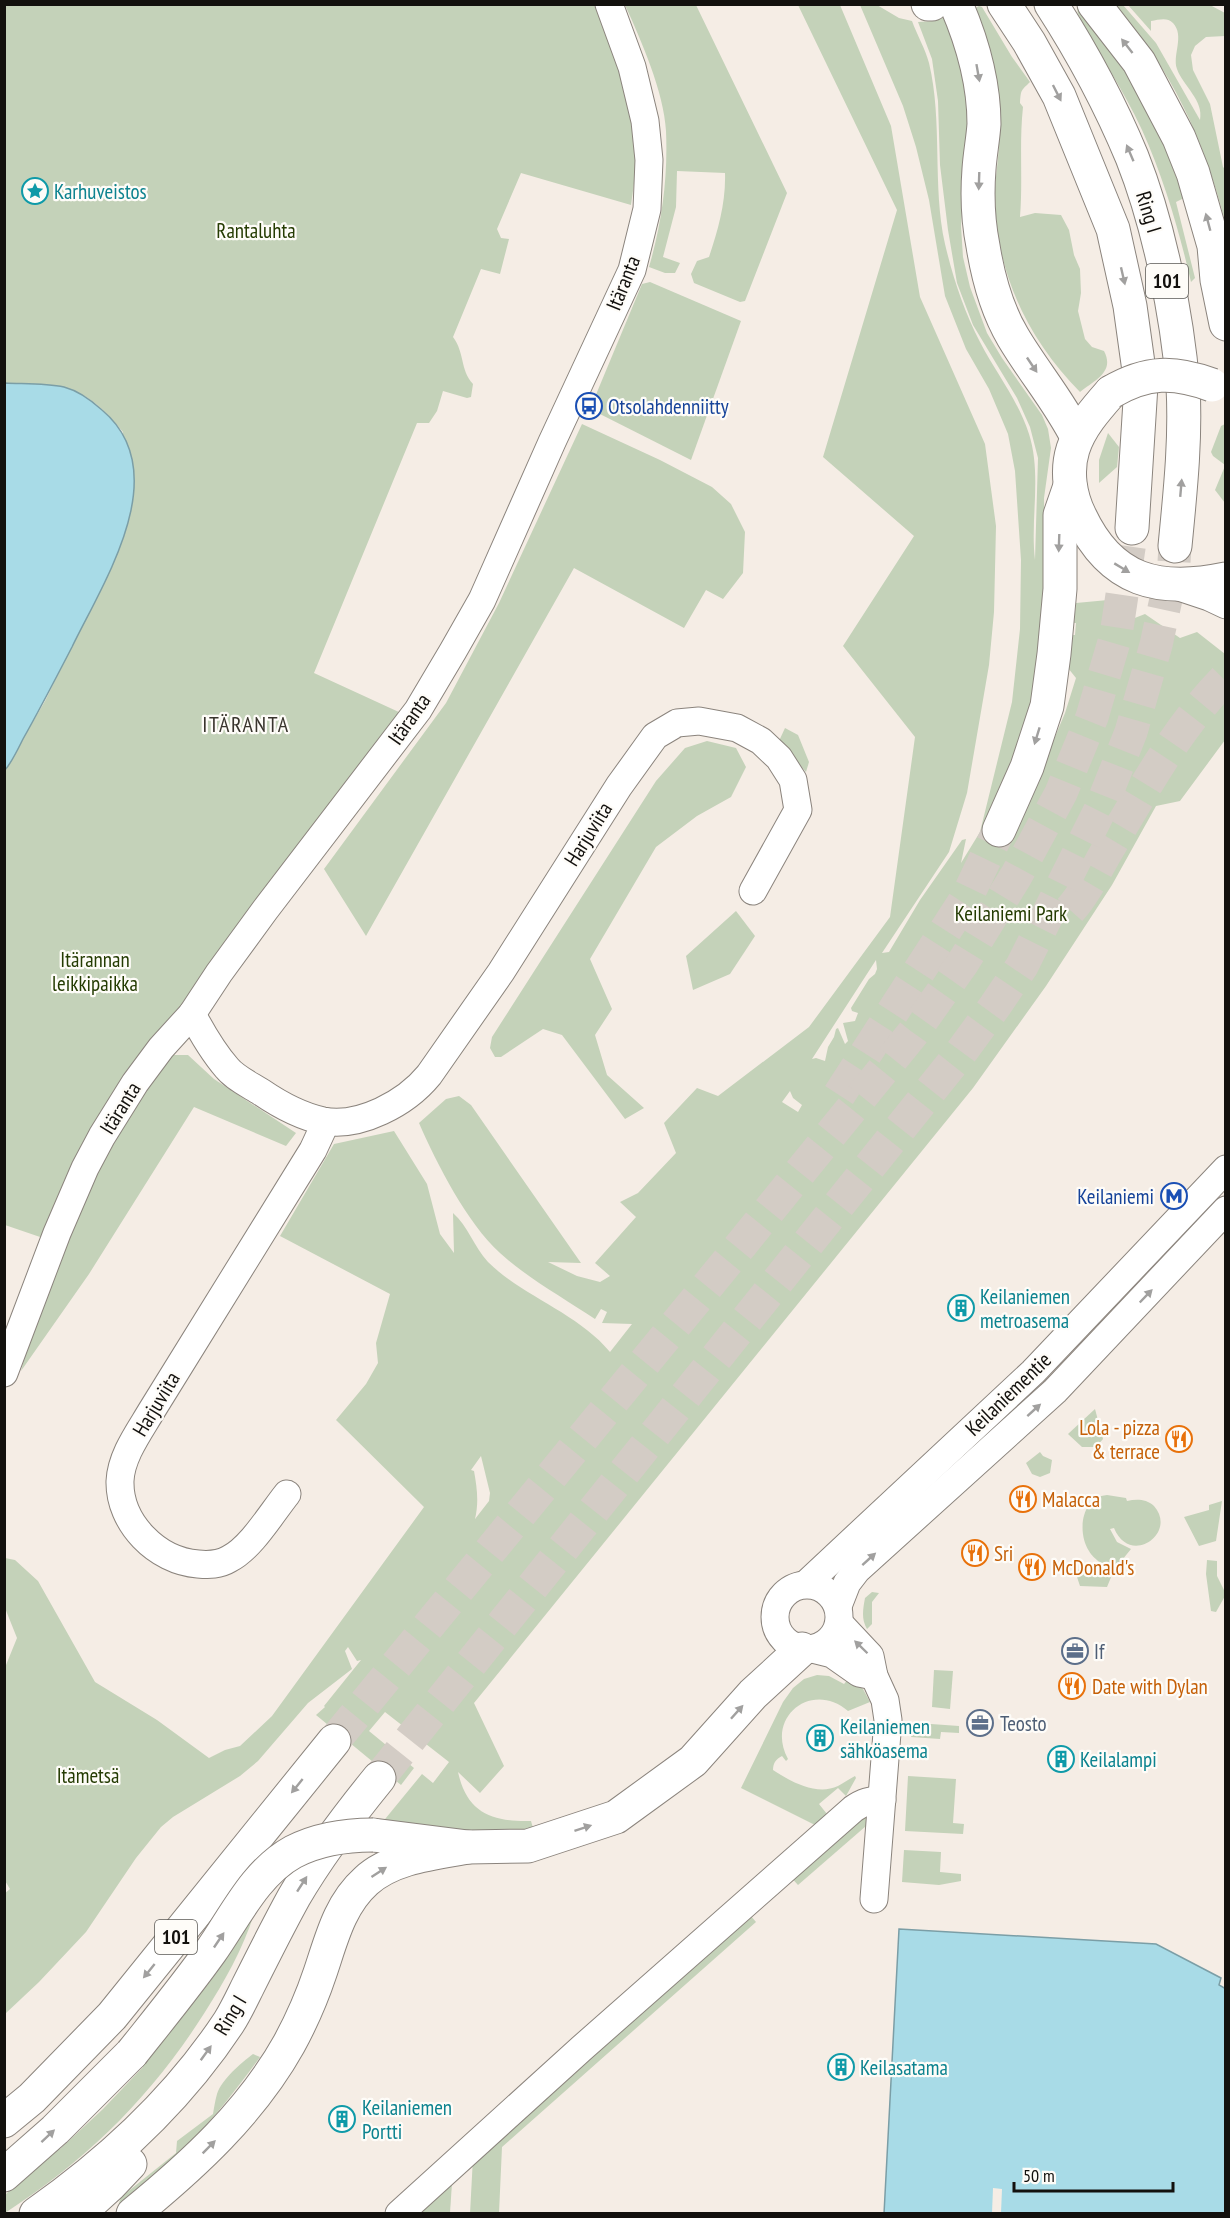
<svg xmlns="http://www.w3.org/2000/svg" width="1230" height="2218" font-family="'PT Sans Narrow',sans-serif">
	<rect width="100%" height="100%" fill="#f5ede5"/>
	<g fill="#c4d2b9" fill-rule="evenodd">
		<path d="M5,5H594C618,54 636,108 636,164C635,177 633,191 631,205L521,173L497,229L501,238L509,239L500,274L481,269L453,337C465,353 460,370 473,384L471,397L467,398L443,391L437,411L429,423H417L314,673L401,713L147,1050L43,1238L5,1225V770L45,701L117,555L123,432C111,418 97,401 80,394C66,387 22,384 5,383Z"/>
		<path d="M625,5H696L787,193L745,301L740,302L694,283L691,274L697,261L709,257C718,230 726,202 725,173L677,171L676,207L663,257L680,263L675,273H665L649,267C662,222 668,178 666,131C664,92 641,40 625,5Z"/>
		<path d="M798,5H840L891,126L920,297L985,444L996,526L994,612L989,665L967,793L949,852L882,953L889,952L920,900L962,840L966,839L961,863L980,832L1012,702L1020,629L1021,560L1015,471L1008,434L989,389L966,349L945,296L929,200L916,147L903,106L860,5H877L899,18L912,21C917,35 925,48 929,63C943,122 932,185 945,244C953,278 964,311 980,342C996,373 1018,400 1029,434C1042,475 1030,519 1035,560L1038,458L1030,427L1017,398L973,325L957,283L948,230L940,165L938,101L932,59L918,22L933,21L928,5H942L960,48L968,110L961,226L963,257L970,287L987,333L1002,358L1042,415L1048,429L1051,448L1044,498L1045,616L1012,839L1065,713L1076,678L1068,668L1072,635H1075L1076,623H1074L1076,603L1108,600L1127,621L1145,614L1180,638L1197,632L1225,654V740L1180,801L1156,806L1112,885L1046,986L973,1088L474,1703L504,1766L480,1793L458,1772C467,1813 492,1822 531,1821L533,1828C482,1835 432,1830 381,1824L422,1774L433,1783L449,1762L385,1712L369,1731L414,1768L401,1785L316,1715L325,1707L324,1706L361,1660L357,1661L348,1647L345,1651L352,1669L308,1703L258,1761L240,1776L173,1817L161,1827L136,1858L86,1932L39,1982L5,2014L4,1894L10,1889L4,1879V1670L17,1638L5,1608V1558L15,1560L38,1581L95,1682L157,1720L209,1758L225,1750L240,1746L272,1716L424,1507L336,1420L366,1384L378,1363L376,1343L390,1294L280,1236L334,1144L394,1131L427,1184L440,1234L454,1253L453,1213C468,1226 474,1247 488,1262C522,1296 578,1313 610,1352L632,1324L602,1323L607,1312L601,1309L595,1319C565,1299 526,1277 500,1253C467,1223 437,1164 419,1123L446,1099L459,1096L471,1105L581,1263L548,1262L577,1276L600,1282L610,1276L595,1263L636,1217L620,1202L638,1193L676,1153L664,1123L697,1088L718,1096L809,1027L890,917L915,737L843,646L914,536L823,457L897,210ZM876,960L877,969L875,974L869,979L851,1008L852,1011L858,1013L855,1021L843,1023L848,1041L845,1044L838,1028L836,1029L834,1037L828,1047L825,1061L816,1058L812,1059ZM790,1091L793,1098L802,1105L798,1112L782,1102ZM481,1456L490,1493L489,1501L475,1519C479,1503 477,1487 474,1471L471,1470Z"/>
		<path d="M1114,5H1123L1156,43L1200,120C1204,100 1183,86 1177,69C1172,55 1185,36 1173,23C1167,17 1159,20 1151,21V31L1128,5H1210L1225,13V36L1206,37L1195,46L1191,55L1193,70L1210,104L1223,167L1225,169V221C1204,140 1171,67 1114,5Z"/>
		<path d="M979,6L982,7L1012,57L1030,82C1021,91 1021,89 1020,103L1023,107C1019,144 1023,180 1020,217L1035,213L1061,215L1069,230L1074,255L1080,269L1081,293L1078,311L1085,339L1092,347L1104,351C1115,372 1095,380 1080,392C1028,339 997,275 995,200C994,177 1001,154 998,131C996,118 992,104 989,91C984,64 978,37 972,10Z"/>
		<path d="M1079,7L1142,94L1159,131L1184,198L1176,202L1195,278L1191,282C1179,230 1164,179 1142,130C1123,89 1098,53 1078,14L1077,8Z"/>
		<path d="M650,282L741,321L691,460L590,409L642,284Z"/>
		<path d="M582,424L660,460L712,487L731,504L745,532L743,573L723,599L706,590L684,628L574,568L366,936L324,869L446,703L499,603Z"/>
		<path d="M1225,424L1226,425L1225,465L1213,456L1211,452L1221,426Z"/>
		<path d="M1108,433L1119,447L1117,467L1099,483V460Z"/>
		<path d="M1225,466V503L1215,490Z"/>
		<path d="M785,728L798,735L809,762L806,772L779,741Z"/>
		<path d="M707,741L736,748L746,767L731,797L697,816L656,847L590,959L612,1009L595,1035L607,1075L644,1108L625,1119L562,1035L543,1029L501,1057H495L490,1048L492,1037L656,781L685,748Z"/>
		<path d="M736,911L755,936L730,974L693,990L686,956Z"/>
		<path d="M173,1055H188L214,1079L296,1133L286,1146L194,1107L89,1274L21,1371C43,1285 82,1195 128,1119C141,1097 154,1073 173,1055Z"/>
		<path d="M1095,1409L1103,1439L1096,1447H1082L1068,1434Z"/>
		<path d="M1040,1452L1043,1456L1052,1460L1050,1473L1040,1477L1032,1474L1026,1463Z"/>
		<path d="M1107,1495L1126,1498L1127,1501C1137,1499 1146,1499 1154,1506C1178,1533 1130,1567 1114,1528L1110,1529L1117,1542L1131,1549L1114,1570L1107,1587L1080,1586L1075,1571L1099,1562C1096,1559 1091,1555 1089,1551C1077,1533 1081,1497 1107,1495Z"/>
		<path d="M1222,1501L1216,1541L1199,1546L1184,1517L1209,1510V1505Z"/>
		<path d="M1207,1560L1217,1561V1576L1225,1592V1596L1216,1612L1211,1611L1206,1574Z"/>
		<path d="M872,1592L879,1593L872,1602V1624L867,1629C861,1619 863,1609 865,1598Z"/>
		<path d="M934,1670L953,1671L950,1709L932,1707Z"/>
		<path d="M817,1675L829,1676L844,1684L850,1677L863,1689L870,1702L848,1711C812,1680 765,1717 788,1759L786,1761L782,1756C776,1759 773,1763 773,1770C791,1782 817,1796 838,1786C844,1783 849,1779 855,1776L856,1778L846,1796L838,1788L819,1804L831,1819L819,1827L741,1788L783,1702L793,1688L804,1679Z"/>
		<path d="M917,1723L959,1726V1733L941,1732L940,1739L911,1737V1725Z"/>
		<path d="M908,1776L956,1779L953,1823L964,1824L963,1834L905,1831Z"/>
		<path d="M864,1807L868,1818L866,1826L798,1885L788,1874Z"/>
		<path d="M904,1850L941,1852L940,1872L961,1874V1881L939,1885L902,1882Z"/>
		<path d="M254,1914C243,1949 224,1982 205,2012C152,2096 88,2159 5,2213V2195L56,2147L60,2149L103,2109L143,2067V2063Z"/>
		<path d="M750,1915L756,1922L502,2147L499,2213L470,2214L473,2157Z"/>
		<path d="M253,2054L260,2057C219,2114 174,2166 117,2209L121,2197L176,2153L177,2141L213,2114C214,2108 215,2101 217,2094C222,2079 241,2063 253,2054Z"/>
		<path d="M452,2183L450,2213L407,2214Z"/>
	</g>
	<g fill="#a8dbe7" stroke="#7b9ea6" stroke-width="1.5">
		<path d="M5,383C23,384 45,383 64,387C79,391 91,400 102,410C176,472 104,581 72,647C56,678 40,709 23,739C18,749 12,762 5,770Z"/>
		<path d="M899,1929L1156,1944L1221,1978L1219,1985L1226,1989L1225,2213L884,2214Z"/>
	</g>
	<path fill="#f5ede5" d="M993,2188L1002,2189L1001,2213H992Z"/>
	<g fill="none" stroke-linecap="round" stroke-linejoin="round">
		<g stroke="#d3ccc5" stroke-width="33" stroke-dasharray="33 16" stroke-linecap="butt">
			<path d="M1070,910C1087,891 1098,865 1111,844C1145,787 1178,726 1226,678"/>
			<path d="M839,1095L967,897L999,830"/>
			<path d="M334,1741L741,1245L913,1033L962,964L1016,876L1061,793L1092,717L1116,635L1132,528"/>
			<path d="M379,1778L959,1055L995,1006L1022,966L1100,810L1131,732L1156,645L1174,562L1175,546"/>
		</g>
		<defs>
			<g id="minor">
				<path d="M1176,586L1209,597L1226,605"/>
				<path d="M192,1014C202,1033 213,1052 227,1068C235,1078 250,1085 261,1092C280,1105 300,1116 323,1121C360,1128 406,1103 429,1075L501,972L619,786L655,736L677,723L699,721L737,728L761,741L779,758L793,780L798,810L753,891"/>
				<path d="M4,1373L57,1233L85,1168L102,1136L135,1083L161,1048L192,1014L219,973L265,910L418,710L453,651L482,600L552,442L632,270L647,209L649,160L645,121L632,67L609,4"/>
				<path d="M287,1494C271,1514 251,1548 229,1559C219,1565 209,1565 198,1564C157,1561 119,1523 120,1481C121,1456 139,1432 152,1410L313,1150L326,1122"/>
				<path d="M806,1584L1033,1372L1226,1169"/>
				<circle cx="807" cy="1617" r="32"/>
				<path d="M838,1606L847,1583L857,1570L1055,1391L1226,1210"/>
				<path d="M839,1623L870,1656L874,1676L885,1700L888,1720L874,1899"/>
				<path d="M812,1649L832,1654L859,1673L874,1676"/>
				<path d="M399,2214L582,2048L853,1809C863,1802 870,1800 882,1800"/>
			</g>
			<g id="major">
				<path d="M928,4H932"/>
				<path d="M1111,392C1096,409 1080,427 1073,449C1066,471 1070,496 1080,516C1111,582 1159,593 1226,579"/>
			</g>
			<g id="highway">
				<path d="M956,4C972,41 984,83 984,124C983,139 980,154 979,169C977,195 978,221 983,246C988,277 997,310 1013,337C1033,371 1059,401 1077,437"/>
				<path d="M1004,4L1029,42L1059,96L1113,229L1130,306L1141,385L1132,528"/>
				<path d="M1051,4C1082,52 1110,104 1132,157C1159,225 1177,314 1183,387C1186,440 1180,494 1175,546"/>
				<path d="M1094,4L1139,62L1179,138L1193,173L1214,246L1217,280L1226,324"/>
				<path d="M999,830L1027,767L1047,706L1054,654L1060,589V515L1070,486"/>
				<path d="M373,1835L468,1847L528,1846L616,1817L693,1761L753,1694L802,1649"/>
				<path d="M4,2121L32,2098L112,2016L334,1741"/>
				<path d="M4,2175L55,2130L132,2053"/>
				<path d="M36,2214C110,2162 179,2098 229,2022C236,2011 242,1998 248,1986C263,1956 278,1926 294,1897C319,1854 348,1816 379,1778"/>
				<path d="M78,2214L111,2184L130,2164"/>
				<path d="M133,2214C193,2165 251,2112 289,2044C301,2022 312,1997 320,1973C331,1941 339,1905 366,1881C392,1857 435,1853 468,1847"/>
			</g>
		</defs>
		<use href="#minor" stroke="#8b847d" stroke-width="29"/>
		<use href="#major" stroke="#8b847d" stroke-width="35"/>
		<use href="#highway" stroke="#8b847d" stroke-width="35"/>
		<use href="#minor" stroke="#fff" stroke-width="27"/>
		<use href="#major" stroke="#fff" stroke-width="33"/>
		<use href="#highway" stroke="#fff" stroke-width="33"/>
		<defs>
			<path id="major-bridge" d="M1111,392C1147,371 1174,371 1212,385"/>
			<path id="highway-bridge" d="M132,2053C159,2019 186,1986 211,1951C235,1917 255,1873 293,1852C318,1839 345,1835 373,1835"/>
		</defs>
		<use href="#major-bridge" stroke="#8b847d" stroke-width="35" stroke-linecap="butt"/>
		<use href="#highway-bridge" stroke="#8b847d" stroke-width="35" stroke-linecap="butt"/>
		<use href="#major-bridge" stroke="#fff" stroke-width="33"/>
		<use href="#highway-bridge" stroke="#fff" stroke-width="33"/>
	</g>
	<defs><path id="oneway-solid" d="M-6-.8H1V-3.2L6.5 0L1 3.2V.8H-6Z" transform="scale(1.5)"/></defs>
	<g fill="#a1a09f">
		<use href="#oneway-solid" transform="translate(1127 46) rotate(-128)"/>
		<use href="#oneway-solid" transform="translate(978 73) rotate(80)"/>
		<use href="#oneway-solid" transform="translate(1057 93) rotate(63)"/>
		<use href="#oneway-solid" transform="translate(1130 153) rotate(-113)"/>
		<use href="#oneway-solid" transform="translate(979 181) rotate(92)"/>
		<use href="#oneway-solid" transform="translate(1208 222) rotate(-105)"/>
		<use href="#oneway-solid" transform="translate(1123 276) rotate(77)"/>
		<use href="#oneway-solid" transform="translate(1032 365) rotate(56)"/>
		<use href="#oneway-solid" transform="translate(1181 488) rotate(-85)"/>
		<use href="#oneway-solid" transform="translate(1059 543) rotate(92)"/>
		<use href="#oneway-solid" transform="translate(1122 568) rotate(31)"/>
		<use href="#oneway-solid" transform="translate(1037 736) rotate(107)"/>
		<use href="#oneway-solid" transform="translate(1146 1296) rotate(-46)"/>
		<use href="#oneway-solid" transform="translate(1034 1410) rotate(-42)"/>
		<use href="#oneway-solid" transform="translate(869 1559) rotate(-42)"/>
		<use href="#oneway-solid" transform="translate(861 1647) rotate(-136)"/>
		<use href="#oneway-solid" transform="translate(737 1712) rotate(-48)"/>
		<use href="#oneway-solid" transform="translate(297 1786) rotate(129)"/>
		<use href="#oneway-solid" transform="translate(583 1828) rotate(-18)"/>
		<use href="#oneway-solid" transform="translate(379 1872) rotate(-33)"/>
		<use href="#oneway-solid" transform="translate(302 1884) rotate(-57)"/>
		<use href="#oneway-solid" transform="translate(219 1940) rotate(-56)"/>
		<use href="#oneway-solid" transform="translate(149 1971) rotate(129)"/>
		<use href="#oneway-solid" transform="translate(206 2053) rotate(-54)"/>
		<use href="#oneway-solid" transform="translate(48 2136) rotate(-43)"/>
		<use href="#oneway-solid" transform="translate(209 2147) rotate(-45)"/>
	</g>
	<defs>
		<symbol id="sight-ring" viewBox="-11 -11 22 22"><circle r="9.5" fill="#fefcf8" stroke="#0f9aa8" stroke-width="1.5"/><path d="M0-6L1.8-2.2L6-1.7L2.9 1.2L3.7 5.4L0 3.3L-3.7 5.4L-2.9 1.2L-6-1.7L-1.8-2.2Z" fill="#0f9aa8"/></symbol>
		<symbol id="bus-ring" viewBox="-11 -11 22 22"><circle r="9.5" fill="#fefcf8" stroke="#1a4fb4" stroke-width="1.5"/><path d="M-5-6H5V4H4V6H2V4H-2V6H-4V4H-5ZM-3.5-4V0h7V-4ZM-3.5 1.2v1.5H-2V1.2ZM2 1.2v1.5H3.5V1.2Z" fill="#1a4fb4"/></symbol>
		<symbol id="metro-ring" viewBox="-11 -11 22 22"><circle r="9.5" fill="#fefcf8" stroke="#1a4fb4" stroke-width="1.5"/><path d="M-5.5 5V-5H-3L0 0L3-5H5.5V5H3V-.5L0 4L-3-.5V5Z" fill="#1a4fb4"/></symbol>
		<symbol id="building-ring" viewBox="-11 -11 22 22"><circle r="9.5" fill="#fefcf8" stroke="#0f9aa8" stroke-width="1.5"/><path d="M-4-6H4V6H1V3H-1V6H-4ZM-2.5-4.3h1.7v1.8h-1.7ZM.8-4.3h1.7v1.8H.8ZM-2.5-1h1.7V.8h-1.7ZM.8-1h1.7V.8H.8Z" fill="#0f9aa8"/></symbol>
		<symbol id="restaurant-ring" viewBox="-11 -11 22 22"><circle r="9.5" fill="#fefcf8" stroke="#e8710a" stroke-width="1.5"/><path d="M-5-6h1v4h1v-4h1v4h1v-4h1v5L-1.5 .5V6h-2V.5L-5-1ZM5-6V6H3V1.5H1.5Q1.5-4 5-6Z" fill="#e8710a"/></symbol>
		<symbol id="office-ring" viewBox="-11 -11 22 22"><circle r="9.5" fill="#fefcf8" stroke="#5c6f8a" stroke-width="1.5"/><path d="M-6-3h4V-5.5h4V-3h4V5H-6ZM-1-4.5V-3h2v-1.5ZM-6 0V1H6V0Z" fill="#5c6f8a"/></symbol>
	</defs>
	<g fill-rule="evenodd">
		<use href="#sight-ring" x="20" y="176" width="30" height="30"/>
		<use href="#bus-ring" x="574" y="391" width="30" height="30"/>
		<use href="#metro-ring" x="1159" y="1181" width="30" height="30"/>
		<use href="#building-ring" x="946" y="1293" width="30" height="30"/>
		<use href="#restaurant-ring" x="1164" y="1424" width="30" height="30"/>
		<use href="#restaurant-ring" x="1008" y="1484" width="30" height="30"/>
		<use href="#restaurant-ring" x="960" y="1538" width="30" height="30"/>
		<use href="#restaurant-ring" x="1017" y="1552" width="30" height="30"/>
		<use href="#office-ring" x="1060" y="1636" width="30" height="30"/>
		<use href="#restaurant-ring" x="1057" y="1671" width="30" height="30"/>
		<use href="#office-ring" x="965" y="1708" width="30" height="30"/>
		<use href="#building-ring" x="805" y="1723" width="30" height="30"/>
		<use href="#building-ring" x="1046" y="1744" width="30" height="30"/>
		<use href="#building-ring" x="826" y="2052" width="30" height="30"/>
		<use href="#building-ring" x="327" y="2104" width="30" height="30"/>
	</g>
	<g text-anchor="middle" dominant-baseline="central" stroke-width="4.5" stroke-linejoin="round" paint-order="stroke">
		<g fill="#fefcf8" stroke="#5a5854" stroke-width="1.5">
			<rect x="1146" y="264" width="42" height="34" rx="4.5"/>
			<rect x="155" y="1920" width="42" height="34" rx="4.5"/>
		</g>
		<g font-size="20" font-weight="bold" fill="#13110e">
			<text x="1167" y="281">101</text>
			<text x="176" y="1937">101</text>
		</g>
		<g font-size="21" fill="#0d838f" stroke="#fefcf8" text-anchor="start">
			<text x="54" y="191">Karhuveistos</text>
			<text x="980" y="1296">Keilaniemen<tspan x="980" dy="24">metroasema</tspan></text>
			<text x="840" y="1726">Keilaniemen<tspan x="840" dy="24">sähköasema</tspan></text>
			<text x="1080" y="1759">Keilalampi</text>
			<text x="860" y="2067">Keilasatama</text>
			<text x="362" y="2107">Keilaniemen<tspan x="362" dy="24">Portti</tspan></text>
		</g>
		<g font-size="21" fill="#13110e" stroke="#fefcf8">
			<text transform="translate(1149 212) rotate(73)">Ring I</text>
			<text transform="translate(623 283) rotate(-68)">Itäranta</text>
			<text transform="translate(409 719) rotate(-55)">Itäranta</text>
			<text transform="translate(588 834) rotate(-58)">Harjuviita</text>
			<text transform="translate(120 1108) rotate(-58)">Itäranta</text>
			<text transform="translate(1008 1394) rotate(-44)">Keilaniementie</text>
			<text transform="translate(156 1404) rotate(-59)">Harjuviita</text>
			<text transform="translate(230 2015) rotate(-59)">Ring I</text>
		</g>
		<g font-size="21" fill="#253c03" stroke="#fefcf8">
			<text x="256" y="230">Rantaluhta</text>
			<text x="1011" y="913">Keilaniemi Park</text>
			<text x="95" y="959">Itärannan<tspan x="95" dy="24">leikkipaikka</tspan></text>
			<text x="88" y="1775">Itämetsä</text>
		</g>
		<g font-size="21" fill="#164399" stroke="#fefcf8" text-anchor="start">
			<text x="608" y="406">Otsolahdenniitty</text>
			<text x="1154" y="1196" text-anchor="end">Keilaniemi</text>
		</g>
		<g font-size="21" fill="#c56008" stroke="#fefcf8" text-anchor="start">
			<text x="1160" y="1427" text-anchor="end">Lola - pizza<tspan x="1160" dy="24">&amp; terrace</tspan></text>
			<text x="1042" y="1499">Malacca</text>
			<text x="994" y="1553">Sri</text>
			<text x="1052" y="1567">McDonald's</text>
			<text x="1092" y="1686">Date with Dylan</text>
		</g>
		<g font-size="21" fill="#4e5e75" stroke="#fefcf8" text-anchor="start">
			<text x="1094" y="1651">If</text>
			<text x="1000" y="1723">Teosto</text>
		</g>
		<g font-size="22" letter-spacing="1.5" fill="#39342d" stroke="#fefcf8">
			<text x="246" y="724">ITÄRANTA</text>
		</g>
	</g>
	<rect width="1230" height="2218" fill="none" stroke="#13110e" stroke-width="12"/>
	<path d="M1014 2182v9h159v-9" fill="none" stroke="#13110e" stroke-width="3"/>
	<text x="1023" y="2182" font-size="18" fill="#13110e" stroke="#fefcf8" stroke-width="4.5" paint-order="stroke">50 m</text>
</svg>
